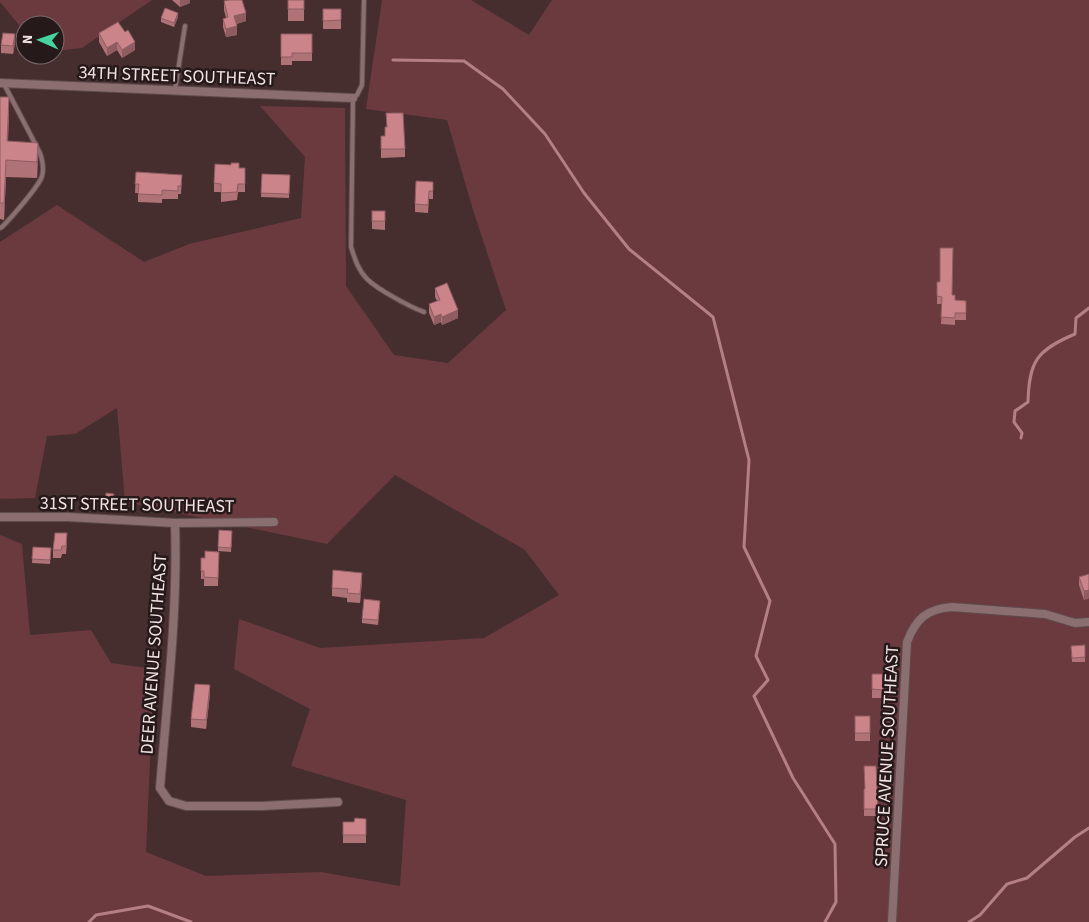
<svg xmlns="http://www.w3.org/2000/svg" width="1089" height="922" font-family="'Source Sans 3',sans-serif">
	<rect width="100%" height="100%" fill="#462e2f"/>
	<g fill="#6b3a3f">
		<path d="M0,0H152L82,48L55,51V25H25V32L0,2Z"/>
		<path d="M382,0H471L529,35L552,0H1089V922H0V535L22,544L30,635L91,630L111,663L154,669L146,852L206,876L321,872L400,886L406,800L291,766L310,709L234,669L239,619L320,648L484,638L559,595L525,550L395,475L327,544L125,502L117,408L75,434L47,436L35,498L0,499V242L57,205L144,262L189,244L301,218L305,157L260,106L345,108L346,286L394,355L448,363L506,310L473,210L447,120L366,109Z"/>
	</g>
	<g fill="none" stroke-linecap="round" stroke-linejoin="round">
		<g stroke="#b48085" stroke-width="3">
			<path d="M393,60L464,61L503,89L545,134L584,193L629,249L713,317L749,460L744,547L770,601L756,656L768,680L754,696L793,778L835,844L836,902L825,922"/>
			<path d="M1021,438L1022,433L1014,422L1015,411L1028,402C1029,361 1037,350 1075,334L1076,318L1089,308"/>
			<path d="M89,922L96,915L148,906L191,922"/>
			<path d="M969,922L980,915L1007,884L1027,878L1075,837L1089,828"/>
		</g>
		<defs>
			<g id="service">
				<path d="M364,0L362,85L357,95L353,98L351,247C355,259 358,270 367,279C377,289 410,307 424,312"/>
				<path d="M175,90L185,26"/>
				<path d="M0,228L2,227C10,219 40,185 42,176C44,169 42,159 40,153L4,84"/>
			</g>
			<g id="minor">
				<path d="M0,83L353,98"/>
				<path d="M0,517H68L175,523L274,522"/>
				<path d="M175,523C178,611 167,700 160,788L169,801L186,806H262L338,802"/>
				<path d="M892,922L907,642C916,619 926,609 952,607L1045,614L1075,623L1089,622"/>
			</g>
		</defs>
		<use href="#service" stroke="#5f4b4d" stroke-width="6"/>
		<use href="#minor" stroke="#5f4b4d" stroke-width="10"/>
		<use href="#service" stroke="#8b6f70" stroke-width="4"/>
		<use href="#minor" stroke="#8b6f70" stroke-width="8"/>
	</g>
	<g fill="#af7277">
		<path d="M172,0H190V3L180,7Z"/>
		<rect x="288" y="0" width="16" height="21"/>
		<path d="M224,1L246,21L236,24L237,35L226,37L223,27V19L226,18L224,10Z"/>
		<rect x="323" y="9" width="18" height="20"/>
		<path d="M178,17L174,27L161,22V18Z"/>
		<path d="M99,33L135,50L122,58L117,50L107,56L99,42Z"/>
		<path d="M281,34H312V61H292V65H281Z"/>
		<path d="M15,43L13,54L1,53V45Z"/>
		<path d="M0,97L9,114L8,141L38,159L37,178L6,177L4,220L0,219Z"/>
		<path d="M381,136L405,149V157L381,158Z"/>
		<path d="M239,168L245,177V192H238L237,200L221,202V192H214V183Z"/>
		<path d="M136,172L182,175L181,194H178V199H162V203L138,202V193H135Z"/>
		<path d="M262,174L290,175L289,198L261,197Z"/>
		<path d="M433,182V199H429L428,213L415,212V204Z"/>
		<path d="M372,211H385V230L372,229Z"/>
		<path d="M937,282L952,295L955,300L966,301V320H955V325L941,324L942,304H937Z"/>
		<path d="M435,288L458,318L442,325L441,322L434,325L429,313V304L437,301L435,297Z"/>
		<path d="M114,498L112,509L105,508V504Z"/>
		<path d="M219,530L232,531L231,552L218,551Z"/>
		<path d="M67,542L66,554H62L61,558H53V550Z"/>
		<path d="M33,547L51,548L50,564L32,563Z"/>
		<path d="M219,552L218,586H204V579H201V558H205Z"/>
		<path d="M1089,574V598L1084,600L1079,585V577Z"/>
		<path d="M362,581L360,603L347,602V598L332,596V588Z"/>
		<path d="M380,605L378,625L362,623V619Z"/>
		<path d="M1085,645V662H1072L1071,646Z"/>
		<path d="M872,674H884L883,698H872Z"/>
		<path d="M210,694L206,729L191,727V719Z"/>
		<rect x="855" y="716" width="15" height="25"/>
		<path d="M864,789L878,809V816H864Z"/>
		<path d="M366,819V843H343V822H354Z"/>
	</g>
	<g fill="#8e5c61">
		<path d="M180,0H190V3L180,7Z"/>
		<path d="M178,13V17L174,27V23Z"/>
		<path d="M246,13V21L234,25V16Z"/>
		<path d="M237,26V35L226,37V29Z"/>
		<path d="M15,34V43L13,54V46Z"/>
		<path d="M117,42V50L107,56V48Z"/>
		<path d="M135,42V50L122,58V50Z"/>
		<path d="M9,97V114L7,158V141Z"/>
		<path d="M38,143V159L37,178V162Z"/>
		<path d="M6,160V177L4,220V203Z"/>
		<path d="M458,310V318L442,325V317Z"/>
		<path d="M441,314V322L434,325V317Z"/>
		<path d="M362,573V581L360,603V594Z"/>
		<path d="M1089,590V598L1084,600V591Z"/>
		<path d="M210,685V694L206,729V720Z"/>
	</g>
	<g fill="#cb848a" stroke="#8e5c61">
		<path d="M229,0H242L246,13L234,16L237,26L226,29L223,19L228,17L224,1Z"/>
		<rect x="288" y="0" width="16" height="9"/>
		<path d="M165,8L178,13L174,23L161,18Z"/>
		<path d="M323,9H341V20L323,21Z"/>
		<path d="M118,22L125,32L128,30L135,42L122,50L117,42L107,48L99,33Z"/>
		<path d="M3,33L15,34L13,46L1,45Z"/>
		<path d="M281,34H312V53H292V57H281Z"/>
		<path d="M0,97H9L7,141L38,143L37,162L6,160L4,203H0Z"/>
		<path d="M386,113H403L405,149H381V136H385V127H387Z"/>
		<path d="M231,163H239V168H245V184H238L237,192L221,193V184L214,183L215,164L231,165Z"/>
		<path d="M136,172L182,175L181,186H178V191L162,190V195L138,194L139,184H135Z"/>
		<path d="M262,174L290,175L289,194L261,193Z"/>
		<path d="M416,181L433,182V191H429L428,205L415,204Z"/>
		<rect x="372" y="211" width="13" height="10"/>
		<path d="M940,248H953L952,295H955V300L966,301V313H955V318L941,317L942,297L937,296V282H940Z"/>
		<path d="M447,283L458,310L442,317L441,314L434,317L429,304L440,300L435,288Z"/>
		<path d="M106,493L114,494L112,505L105,504Z"/>
		<path d="M219,530L232,531L231,548L218,547Z"/>
		<path d="M55,533H67L66,546H62L61,550H53Z"/>
		<path d="M33,547L51,548L50,560L32,559Z"/>
		<path d="M205,551L219,552L218,578L204,577V571H201V558H205Z"/>
		<path d="M333,570L362,573L360,594L347,593L348,589L332,588Z"/>
		<path d="M1089,574V590L1084,591L1079,577Z"/>
		<path d="M364,599L380,601L378,620L362,619Z"/>
		<path d="M1085,645V657L1072,658L1071,646Z"/>
		<path d="M872,674H884L883,690L872,689Z"/>
		<path d="M195,684L210,685L206,720L191,719Z"/>
		<rect x="855" y="716" width="15" height="17"/>
		<path d="M864,766H876L878,809H864V789H865Z"/>
		<path d="M355,818L366,819V835H343V822H354Z"/>
	</g>
	<g text-anchor="middle" dominant-baseline="central" stroke-width="5" stroke-linejoin="round" paint-order="stroke">
		<g font-size="18" fill="#f3e3e3" stroke="#25191a">
			<text transform="translate(177 76) rotate(2)">34TH STREET SOUTHEAST</text>
			<text transform="translate(137 505) rotate(1)">31ST STREET SOUTHEAST</text>
			<text transform="translate(154 654) rotate(-86)">DEER AVENUE SOUTHEAST</text>
			<text transform="translate(887 756) rotate(-87)">SPRUCE AVENUE SOUTHEAST</text>
		</g>
	</g>
	<g transform="translate(40 40) rotate(272)"><circle r="24" fill="#25191a" stroke="#776a6a"/>
	<path d="M0-4L9 19L0 12L-9 19Z" fill="#45d49f"/>
	<text y="-8" font-size="14" font-weight="bold" text-anchor="middle" fill="#f3e3e3">N</text>
	</g>
</svg>
